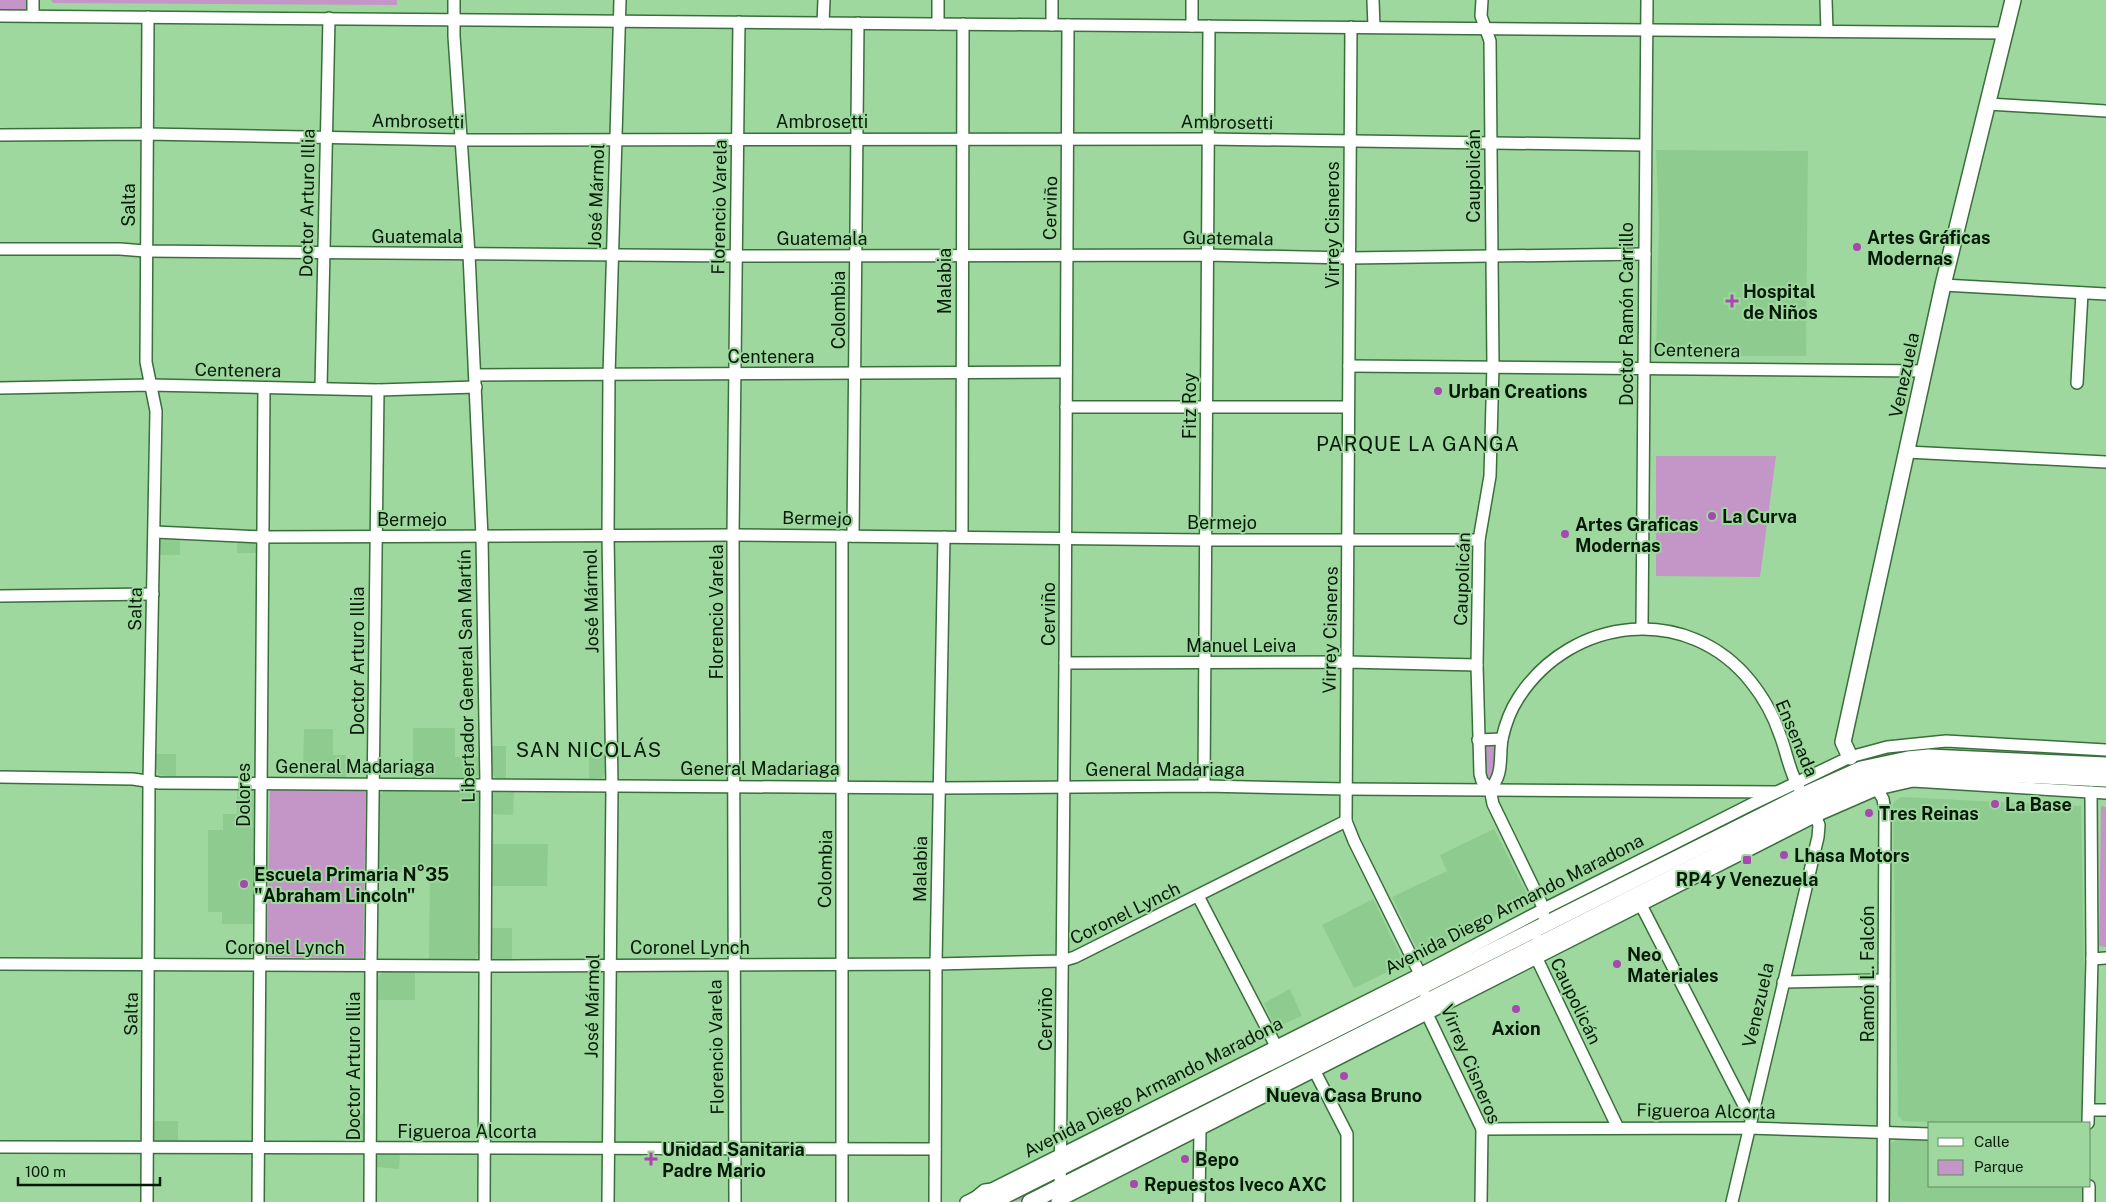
<svg xmlns="http://www.w3.org/2000/svg" width="2106" height="1202" font-family="'Public Sans',sans-serif">
	<rect width="100%" height="100%" fill="#9ed89e"/>
	<g fill="#8dcc8e">
		<path d="M1656,150L1808,151L1806,356H1661L1656,351L1659,223Z"/>
		<path d="M161,540H180V555H158V541Z"/>
		<path d="M237,540L254,542L258,553H237Z"/>
		<path d="M413,728H455V757H480L479,775L474,778H413Z"/>
		<path d="M304,729H333V755H346V778H303Z"/>
		<path d="M488,746H506V780L497,779L490,771Z"/>
		<path d="M155,754H176V777L159,775L156,768Z"/>
		<path d="M589,755H605V773L602,778L589,779Z"/>
		<path d="M237,786L253,788L255,791V924H222V912H208V830H223V814H237Z"/>
		<path d="M386,788L477,790L480,794L479,952L475,959L429,960L430,872H377L378,797Z"/>
		<path d="M514,789L513,815L490,814L491,798L495,790Z"/>
		<path d="M1901,797L2081,806L2087,1123H1944L1903,1121L1898,1116L1893,803Z"/>
		<path d="M1494,829L1527,894V900L1428,950L1416,947L1392,897L1447,871L1440,855Z"/>
		<path d="M489,844H548L547,886H489Z"/>
		<path d="M1373,899L1402,959L1400,966L1354,988L1322,925Z"/>
		<path d="M490,928H512V961H496L491,957Z"/>
		<path d="M384,970H415V1000H377V979Z"/>
		<path d="M1290,989L1302,1016L1281,1025L1273,1023L1264,1003Z"/>
		<path d="M351,1113L367,1114L366,1138L362,1142L351,1143Z"/>
		<path d="M152,1121H178V1142H156L151,1135Z"/>
		<path d="M1898,1139L1930,1140V1186H2088V1202H1890V1147L1891,1143Z"/>
		<path d="M383,1153L400,1154L399,1169L376,1167L377,1157Z"/>
	</g>
	<g fill="#c496c7">
		<path d="M0,0H31L29,9L0,10Z"/>
		<path d="M51,0H397V5L53,3Z"/>
		<path d="M1656,456H1776L1760,577L1656,576Z"/>
		<path d="M1486,744H1498L1493,779L1485,777L1484,774Z"/>
		<path d="M270,787L366,788L363,958L267,957Z"/>
		<path d="M2101,806L2106,807V947L2099,946Z"/>
		<path d="M1408,1004L1080,1170H1074L1081,1166Z"/>
		<path d="M1042,1184H1047C1039,1196 1019,1202 1006,1202Z"/>
	</g>
	<g fill="none" stroke-linecap="round" stroke-linejoin="round">
		<defs>
			<g id="minor">
				<path d="M454,0V36L469,254L482,537L486,785L484,1202"/>
				<path d="M938,0V24"/>
				<path d="M1052,0V25"/>
				<path d="M1192,0V26"/>
				<path d="M1373,0L1374,27"/>
				<path d="M1482,0L1481,16L1490,41L1493,366L1490,476L1479,540L1477,665L1480,774L1482,781L1490,789L1493,804L1544,909L1543,915"/>
				<path d="M1826,0L1827,31"/>
				<path d="M0,16L2005,33"/>
				<path d="M33,16V0"/>
				<path d="M823,23L824,0"/>
				<path d="M1351,27L1346,821L1354,841L1423,980"/>
				<path d="M1988,104L2106,111"/>
				<path d="M0,135L146,134L461,140L1207,139L1644,145"/>
				<path d="M0,249H120L145,251L736,256L1206,255L1349,258L1645,254"/>
				<path d="M1943,285L2106,294"/>
				<path d="M1349,366L1924,371"/>
				<path d="M475,375L1066,372"/>
				<path d="M2077,383L2082,293"/>
				<path d="M0,388L150,385L378,390L476,387"/>
				<path d="M321,388L329,18"/>
				<path d="M1066,407H1348"/>
				<path d="M1907,452L2106,462"/>
				<path d="M155,532L262,537L733,535L1205,540H1479"/>
				<path d="M842,536V1202"/>
				<path d="M853,536L858,23"/>
				<path d="M962,537L963,24"/>
				<path d="M0,596L153,594"/>
				<path d="M1642,628L1647,0"/>
				<path d="M1065,663L1347,662L1477,665"/>
				<path d="M1478,740L1502,739"/>
				<path d="M0,777L133,779L159,783L939,788L1204,786L1345,789L1775,792"/>
				<path d="M1874,784L1883,799L1885,811L1883,1202"/>
				<path d="M1204,786L1209,26"/>
				<path d="M1490,789C1504,774 1499,758 1502,739C1505,725 1511,709 1519,697C1572,616 1688,603 1751,682C1763,697 1774,717 1780,735C1787,753 1789,771 1799,788"/>
				<path d="M1198,896L1276,1046"/>
				<path d="M1642,907L1751,1119"/>
				<path d="M1538,940L1537,959L1618,1128"/>
				<path d="M2092,959L2106,958"/>
				<path d="M0,964L486,966L936,964L1062,961L1075,957L1346,821"/>
				<path d="M1783,982L1884,980"/>
				<path d="M1426,996L1427,1014L1482,1129L1481,1202"/>
				<path d="M1312,1066L1347,1134V1202"/>
				<path d="M2089,1110H2106"/>
				<path d="M2088,1123L2092,959L2091,792"/>
				<path d="M1482,1129L1748,1128L1930,1134"/>
				<path d="M0,1147L935,1149"/>
				<path d="M2089,1186V1202"/>
				<path d="M147,1202L149,782L156,411L146,362L148,17"/>
				<path d="M258,1202L264,388"/>
				<path d="M370,1202L371,965L378,390"/>
				<path d="M608,1202L612,786L608,535L609,375L620,0"/>
				<path d="M735,1202L733,535L739,22"/>
				<path d="M935,1202L936,964L944,537"/>
				<path d="M966,1202L1420,974L1544,909L1750,805L1850,757L1887,747L1946,741L2106,750"/>
				<path d="M1057,1202L1816,816L1878,789L1913,781L2106,793"/>
				<path d="M1060,1202L1065,663L1068,25"/>
				<path d="M1199,1202L1200,1130"/>
				<path d="M1732,1202L1818,837L1819,825L1813,810"/>
			</g>
			<g id="major">
				<path d="M1850,757L1843,742L1943,285L2013,0"/>
				<path d="M973,1202L985,1192L1008,1189"/>
				<path d="M992,1202L1803,795L1861,769L1908,759L1929,757L2106,765"/>
				<path d="M1030,1202L1811,807L1871,779L1914,770L2106,779"/>
			</g>
		</defs>
		<use href="#minor" stroke="#396f3b" stroke-width="14"/>
		<use href="#major" stroke="#396f3b" stroke-width="18"/>
		<use href="#minor" stroke="#fff" stroke-width="11"/>
		<use href="#major" stroke="#fff" stroke-width="15"/>
	</g>
	<g fill="#a747af" stroke="#9ed89e" stroke-width="2">
		<circle cx="1857" cy="247" r="5"/>
		<path d="M1729.5 293.5h5v5h5v5h-5v5h-5v-5h-5v-5h5z"/>
		<circle cx="1438" cy="391" r="5"/>
		<circle cx="1712" cy="516" r="5"/>
		<circle cx="1565" cy="534" r="5"/>
		<circle cx="1995" cy="804" r="5"/>
		<circle cx="1869" cy="813" r="5"/>
		<circle cx="1784" cy="855" r="5"/>
		<rect x="1742" y="855" width="10" height="10" rx="2.5"/>
		<circle cx="244" cy="884" r="5"/>
		<circle cx="1617" cy="964" r="5"/>
		<circle cx="1516" cy="1009" r="5"/>
		<circle cx="1344" cy="1076" r="5"/>
		<path d="M648.5 1151.5h5v5h5v5h-5v5h-5v-5h-5v-5h5z"/>
		<circle cx="1185" cy="1159" r="5"/>
		<circle cx="1134" cy="1184" r="5"/>
	</g>
	<g text-anchor="middle" dominant-baseline="central" stroke-width="4" stroke-linejoin="round" paint-order="stroke">
		<g font-size="18" fill="#041a06" stroke="#9ed89e">
			<text transform="translate(418 121) rotate(1)">Ambrosetti</text>
			<text x="822" y="121">Ambrosetti</text>
			<text transform="translate(1227 122) rotate(1)">Ambrosetti</text>
			<text transform="translate(1473 176) rotate(-90)">Caupolicán</text>
			<text transform="translate(596 196) rotate(-88)">José Mármol</text>
			<text transform="translate(307 203) rotate(-89)">Doctor Arturo Illia</text>
			<text transform="translate(128 205) rotate(-90)">Salta</text>
			<text transform="translate(719 207) rotate(-89)">Florencio Varela</text>
			<text transform="translate(1050 208) rotate(-89)">Cerviño</text>
			<text transform="translate(1332 225) rotate(-90)">Virrey Cisneros</text>
			<text x="417" y="236">Guatemala</text>
			<text x="822" y="238">Guatemala</text>
			<text transform="translate(1228 238) rotate(1)">Guatemala</text>
			<text transform="translate(944 281) rotate(-90)">Malabia</text>
			<text transform="translate(838 310) rotate(-90)">Colombia</text>
			<text transform="translate(1626 314) rotate(-90)">Doctor Ramón Carrillo</text>
			<text transform="translate(1697 350) rotate(1)">Centenera</text>
			<text x="771" y="356">Centenera</text>
			<text transform="translate(238 370) rotate(1)">Centenera</text>
			<text transform="translate(1904 375) rotate(-78)">Venezuela</text>
			<text transform="translate(1189 406) rotate(-90)">Fitz Roy</text>
			<text transform="translate(817 518) rotate(1)">Bermejo</text>
			<text x="412" y="519">Bermejo</text>
			<text x="1222" y="522">Bermejo</text>
			<text transform="translate(1462 579) rotate(-88)">Caupolicán</text>
			<text transform="translate(591 601) rotate(-91)">José Mármol</text>
			<text transform="translate(135 609) rotate(-89)">Salta</text>
			<text transform="translate(716 612) rotate(-90)">Florencio Varela</text>
			<text transform="translate(1048 614) rotate(-90)">Cerviño</text>
			<text transform="translate(1330 630) rotate(-89)">Virrey Cisneros</text>
			<text x="1241" y="645">Manuel Leiva</text>
			<text transform="translate(357 661) rotate(-90)">Doctor Arturo Illia</text>
			<text transform="translate(466 676) rotate(-91)">Libertador General San Martín</text>
			<text transform="translate(1797 738) rotate(67)">Ensenada</text>
			<text x="355" y="766">General Madariaga</text>
			<text x="760" y="768">General Madariaga</text>
			<text x="1165" y="769">General Madariaga</text>
			<text transform="translate(243 795) rotate(-90)">Dolores</text>
			<text transform="translate(825 869) rotate(-89)">Colombia</text>
			<text transform="translate(920 869) rotate(-89)">Malabia</text>
			<text transform="translate(1514 904) rotate(-27)">Avenida Diego Armando Maradona</text>
			<text transform="translate(1125 913) rotate(-26)">Coronel Lynch</text>
			<text x="285" y="947">Coronel Lynch</text>
			<text x="690" y="947">Coronel Lynch</text>
			<text transform="translate(1867 974) rotate(-90)">Ramón L. Falcón</text>
			<text transform="translate(1576 1001) rotate(64)">Caupolicán</text>
			<text transform="translate(1758 1005) rotate(-77)">Venezuela</text>
			<text transform="translate(592 1006) rotate(-89)">José Mármol</text>
			<text transform="translate(131 1014) rotate(-89)">Salta</text>
			<text transform="translate(1045 1019) rotate(-90)">Cerviño</text>
			<text transform="translate(716 1047) rotate(-91)">Florencio Varela</text>
			<text transform="translate(1471 1064) rotate(67)">Virrey Cisneros</text>
			<text transform="translate(353 1066) rotate(-90)">Doctor Arturo Illia</text>
			<text transform="translate(1153 1087) rotate(-27)">Avenida Diego Armando Maradona</text>
			<text transform="translate(1706 1111) rotate(1)">Figueroa Alcorta</text>
			<text x="467" y="1131">Figueroa Alcorta</text>
		</g>
		<g font-size="18" font-weight="bold" fill="#041a06" stroke="#9ed89e" text-anchor="start">
			<text x="1867" y="237">Artes Gráficas<tspan x="1867" dy="21">Modernas</tspan></text>
			<text x="1743" y="291">Hospital<tspan x="1743" dy="21">de Niños</tspan></text>
			<text x="1448" y="391">Urban Creations</text>
			<text x="1722" y="516">La Curva</text>
			<text x="1575" y="524">Artes Graficas<tspan x="1575" dy="21">Modernas</tspan></text>
			<text x="2005" y="804">La Base</text>
			<text x="1879" y="813">Tres Reinas</text>
			<text x="1794" y="855">Lhasa Motors</text>
			<text x="254" y="874">Escuela Primaria N°35<tspan x="254" dy="21">"Abraham Lincoln"</tspan></text>
			<text x="1747" y="879" text-anchor="middle">RP4 y Venezuela</text>
			<text x="1627" y="954">Neo<tspan x="1627" dy="21">Materiales</tspan></text>
			<text x="1516" y="1028" text-anchor="middle">Axion</text>
			<text x="1344" y="1095" text-anchor="middle">Nueva Casa Bruno</text>
			<text x="662" y="1149">Unidad Sanitaria<tspan x="662" dy="21">Padre Mario</tspan></text>
			<text x="1195" y="1159">Bepo</text>
			<text x="1144" y="1184">Repuestos Iveco AXC</text>
		</g>
		<g font-size="20" letter-spacing="1" fill="#041a06" stroke="#9ed89e">
			<text x="1418" y="444">PARQUE LA GANGA</text>
			<text x="589" y="750">SAN NICOLÁS</text>
		</g>
	</g>
	<rect x="1928" y="1122" width="162" height="65" fill="#9ed89e" stroke="#608c61"/>
	<rect x="1938" y="1138" width="25" height="8" fill="#ffffff" stroke="#608c61"/>
	<text x="1974" y="1147" font-size="15" fill="#041a06">Calle</text>
	<rect x="1938" y="1160" width="25" height="15" fill="#c496c7" stroke="#608c61"/>
	<text x="1974" y="1172" font-size="15" fill="#041a06">Parque</text>
	<path d="M18 1177v8h142v-8" fill="none" stroke="#041a06" stroke-width="2.5"/>
	<text x="25" y="1177" font-size="15" fill="#041a06" stroke="#9ed89e" stroke-width="4" paint-order="stroke">100 m</text>
</svg>
